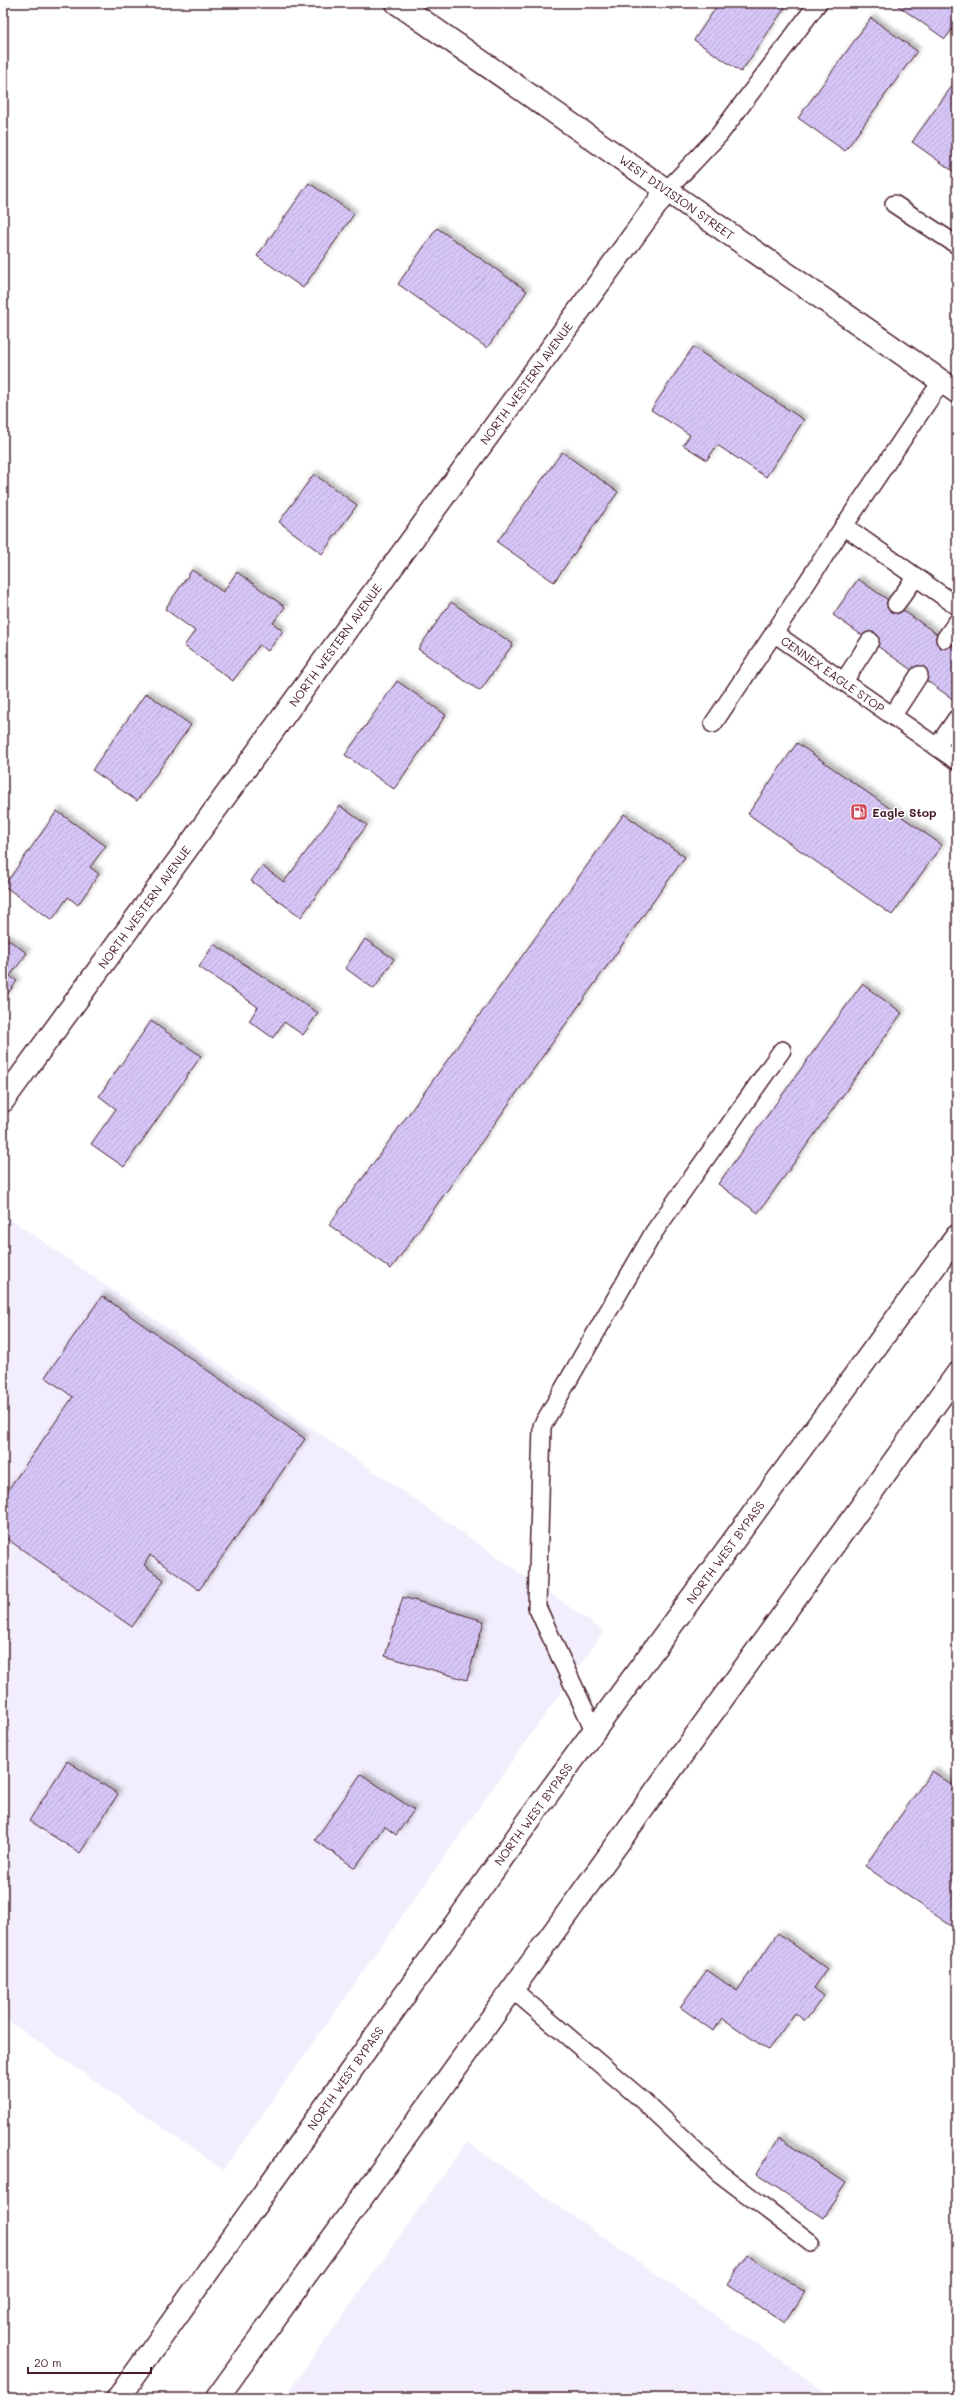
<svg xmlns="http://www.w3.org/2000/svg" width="960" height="2401" font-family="Mali,sans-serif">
	<defs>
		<pattern id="building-hatch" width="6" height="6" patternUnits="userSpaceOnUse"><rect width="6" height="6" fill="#d5c6f7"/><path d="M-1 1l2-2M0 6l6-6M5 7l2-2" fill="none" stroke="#b8aad4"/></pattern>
		<filter id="shadow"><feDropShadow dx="3.5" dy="-3.5" stdDeviation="2" flood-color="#0004"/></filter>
	</defs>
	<rect width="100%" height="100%" fill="#fff"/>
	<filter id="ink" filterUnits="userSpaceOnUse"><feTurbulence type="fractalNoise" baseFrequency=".025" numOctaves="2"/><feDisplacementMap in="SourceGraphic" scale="8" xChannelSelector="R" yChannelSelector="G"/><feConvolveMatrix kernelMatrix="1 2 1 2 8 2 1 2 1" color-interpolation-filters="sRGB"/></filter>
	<g filter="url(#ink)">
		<g fill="#f2eefd">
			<path d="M3,1214L604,1631L223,2170L3,2017Z"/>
			<path d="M467,2142L834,2398H284Z"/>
		</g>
		<g fill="url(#building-hatch)" stroke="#4a1f2b" filter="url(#shadow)">
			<path d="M662,3H676L672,10Z"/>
			<path d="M719,3H788L741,72L694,40Z"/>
			<path d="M898,3H957V22L945,39L897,5Z"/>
			<path d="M871,18L917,51L845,151L798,118Z"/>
			<path d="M957,79V174L912,142Z"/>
			<path d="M309,183L354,214L303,288L257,256Z"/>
			<path d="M437,228L527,291L487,348L398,284Z"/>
			<path d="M693,347L804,420L766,477L717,445L707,460L683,445L690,435L651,410Z"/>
			<path d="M562,452L618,492L554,582L497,542Z"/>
			<path d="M314,474L357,505L322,554L279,522Z"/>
			<path d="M192,570L223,592L237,572L285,607L273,623L283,631L268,651L259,645L233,681L184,646L195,631L165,609Z"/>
			<path d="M858,579L957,648V702L833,615Z"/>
			<path d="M451,602L513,644L480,691L418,649Z"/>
			<path d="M397,681L446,715L394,789L345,755Z"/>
			<path d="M146,693L191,725L137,801L92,770Z"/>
			<path d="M797,743L942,845L892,915L748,814Z"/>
			<path d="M340,806L367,825L301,917L251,881L262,866L284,882Z"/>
			<path d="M57,811L106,846L90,867L99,874L78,905L68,897L52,920L4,886Z"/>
			<path d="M624,814L685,857L391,1269L329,1225Z"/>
			<path d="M3,936L27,953L10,976L17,981L3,1000Z"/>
			<path d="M365,939L394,959L374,989L345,968Z"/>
			<path d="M214,944L318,1013L303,1035L284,1022L273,1038L249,1021L258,1007L199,967Z"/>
			<path d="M862,984L902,1013L758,1213L718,1184Z"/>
			<path d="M151,1021L201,1056L124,1167L91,1144L116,1109L99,1096Z"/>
			<path d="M102,1296L305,1439L199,1590L150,1555L144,1565L164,1580L132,1627L3,1536V1497L73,1397L45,1377Z"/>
			<path d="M403,1597L484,1621L467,1680L385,1656Z"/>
			<path d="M67,1761L118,1794L80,1853L29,1821Z"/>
			<path d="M932,1771L957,1788V1930L865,1866Z"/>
			<path d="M361,1774L414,1810L396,1835L384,1826L355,1868L315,1840Z"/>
			<path d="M778,1933L827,1969L814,1988L824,1996L805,2021L795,2013L768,2050L722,2018L713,2031L680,2007L707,1970L737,1991Z"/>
			<path d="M779,2138L846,2183L823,2218L756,2174Z"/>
			<path d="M747,2255L805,2292L785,2323L728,2285Z"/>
		</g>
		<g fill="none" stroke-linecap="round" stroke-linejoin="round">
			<defs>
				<g id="lane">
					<path d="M667,190L719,135L818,3"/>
					<path d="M894,204L957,245"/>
					<path d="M941,382L844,526L957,606"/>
					<path d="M844,526L774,633L957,761"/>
					<path d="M896,604L916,577"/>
					<path d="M945,639L957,622"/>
					<path d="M844,681L870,641"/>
					<path d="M893,715L919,675"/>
					<path d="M713,724L774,633"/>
					<path d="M937,747L957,718"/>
					<path d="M594,1730L537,1607L542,1426L654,1232L782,1050"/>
					<path d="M512,1989L640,2098L719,2173L811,2243"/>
				</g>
				<path id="street" d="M3,1101L667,190"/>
				<path id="secondary" d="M397,3L957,392"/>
				<g id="primary">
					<path d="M118,2398L547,1795L957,1236"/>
					<path d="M217,2398L957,1374"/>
				</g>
			</defs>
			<use href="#lane" stroke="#4a1f2b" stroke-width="20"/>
			<use href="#street" stroke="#4a1f2b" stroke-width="25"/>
			<use href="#secondary" stroke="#4a1f2b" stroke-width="25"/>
			<use href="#primary" stroke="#4a1f2b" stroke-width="25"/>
			<use href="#lane" stroke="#fff" stroke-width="17"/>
			<use href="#street" stroke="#fff" stroke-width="22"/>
			<use href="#secondary" stroke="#fff" stroke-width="22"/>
			<use href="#primary" stroke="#fff" stroke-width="22"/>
		</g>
	</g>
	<defs>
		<symbol id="fuel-square" viewBox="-11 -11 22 22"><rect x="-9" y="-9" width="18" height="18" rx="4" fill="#d1495b" stroke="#fff"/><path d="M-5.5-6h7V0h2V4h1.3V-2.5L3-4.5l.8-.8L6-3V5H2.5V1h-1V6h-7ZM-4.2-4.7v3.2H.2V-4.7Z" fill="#fff"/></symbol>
	</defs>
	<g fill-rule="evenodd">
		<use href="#fuel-square" x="849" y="802" width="20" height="20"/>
	</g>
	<g text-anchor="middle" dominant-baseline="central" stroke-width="3" stroke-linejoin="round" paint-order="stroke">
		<g font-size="12" fill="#4a1f2b" stroke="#fff">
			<text transform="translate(677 197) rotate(35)">WEST DIVISION STREET</text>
			<text transform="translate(526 383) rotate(-54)">NORTH WESTERN AVENUE</text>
			<text transform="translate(335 645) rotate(-54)">NORTH WESTERN AVENUE</text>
			<text transform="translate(833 674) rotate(35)">CENNEX EAGLE STOP</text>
			<text transform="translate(144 907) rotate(-54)">NORTH WESTERN AVENUE</text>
			<text transform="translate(725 1552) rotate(-54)">NORTH WEST BYPASS</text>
			<text transform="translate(533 1814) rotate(-54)">NORTH WEST BYPASS</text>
			<text transform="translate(345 2078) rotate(-55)">NORTH WEST BYPASS</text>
		</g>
		<g font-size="12" font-weight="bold" fill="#4a1f2b" stroke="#fff" text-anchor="start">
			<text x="872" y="812">Eagle Stop</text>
		</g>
	</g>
	<rect width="960" height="2401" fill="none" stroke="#fff" stroke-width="16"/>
	<rect x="8" y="8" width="944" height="2385" fill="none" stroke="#4a1f2b" stroke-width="1.5" filter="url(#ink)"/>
	<path d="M28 2367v6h123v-6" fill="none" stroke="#4a1f2b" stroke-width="2"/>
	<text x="34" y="2367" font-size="12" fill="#4a1f2b" stroke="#ffffff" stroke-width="3" paint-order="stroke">20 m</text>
</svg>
